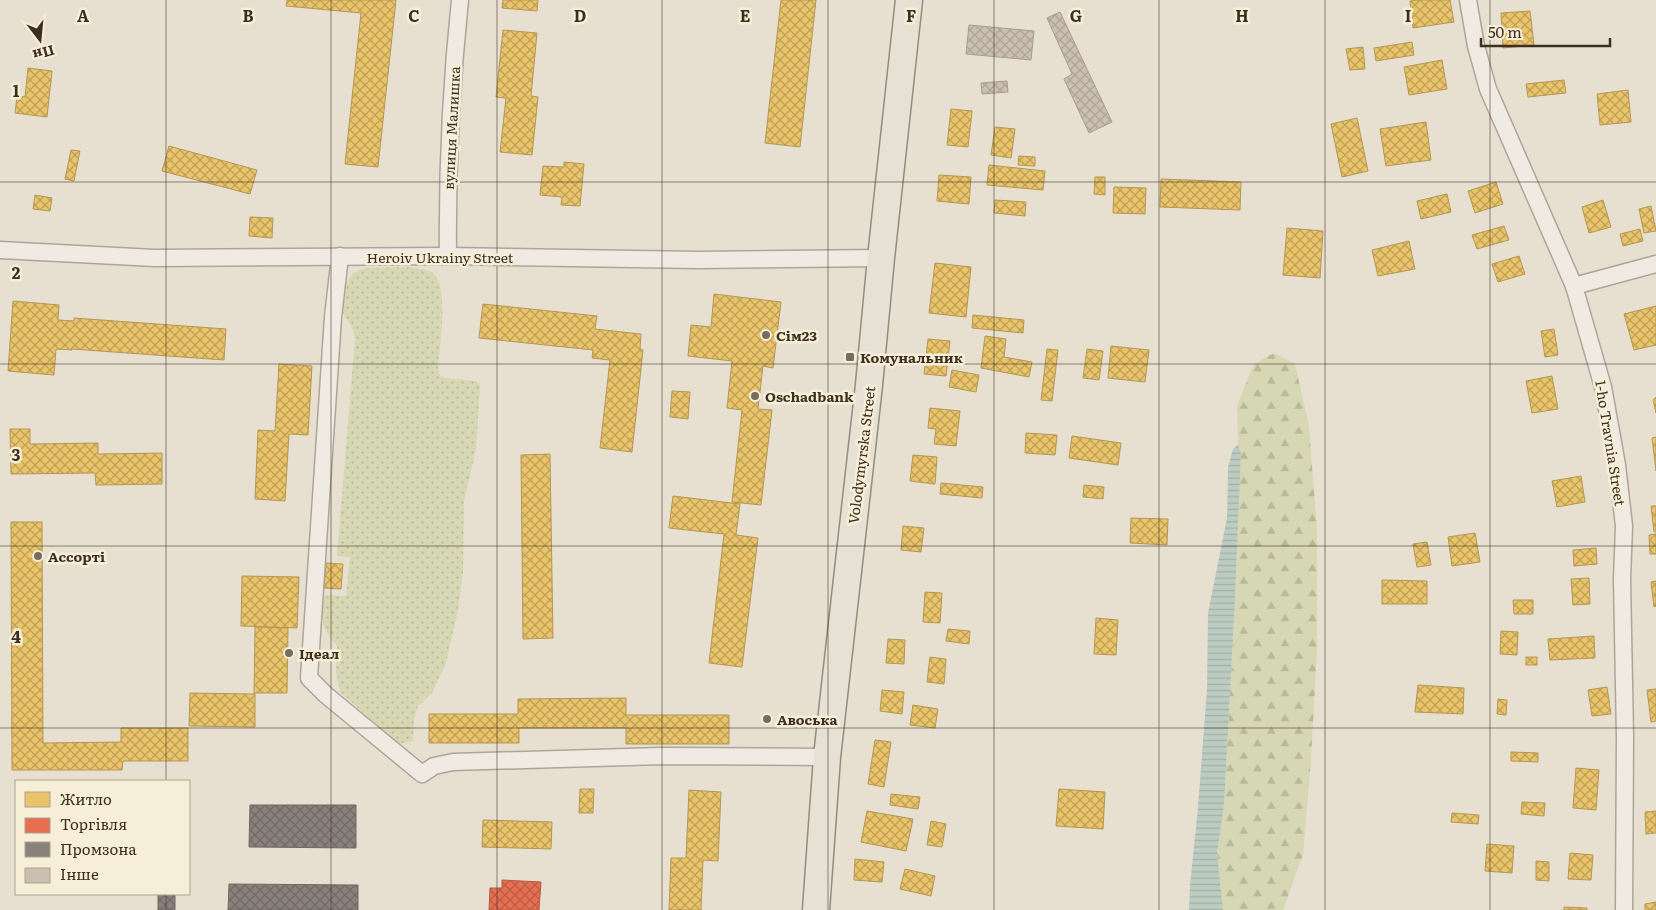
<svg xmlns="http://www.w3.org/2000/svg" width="1656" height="910" font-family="Literata,serif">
	<defs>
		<pattern id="grass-dots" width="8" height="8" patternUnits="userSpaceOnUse" patternTransform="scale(1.25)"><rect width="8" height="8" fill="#d6d7b3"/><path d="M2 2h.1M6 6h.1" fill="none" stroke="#b9b99a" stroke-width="1.8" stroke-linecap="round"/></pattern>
		<pattern id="forest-firs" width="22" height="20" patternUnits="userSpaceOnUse" patternTransform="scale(1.25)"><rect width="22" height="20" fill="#d6d7b3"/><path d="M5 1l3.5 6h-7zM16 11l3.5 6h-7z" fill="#b9b99a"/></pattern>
		<pattern id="water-rules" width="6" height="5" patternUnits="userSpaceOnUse" patternTransform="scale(1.25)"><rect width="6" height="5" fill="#bcccc2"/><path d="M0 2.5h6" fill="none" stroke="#a2b0a6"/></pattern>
		<pattern id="homes-cross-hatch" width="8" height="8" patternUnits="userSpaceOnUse" patternTransform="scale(1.25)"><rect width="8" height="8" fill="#e9c46a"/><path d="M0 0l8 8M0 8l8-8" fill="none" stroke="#bea057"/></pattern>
		<pattern id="shops-cross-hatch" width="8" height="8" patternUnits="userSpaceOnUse" patternTransform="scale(1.25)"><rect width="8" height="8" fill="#e76f51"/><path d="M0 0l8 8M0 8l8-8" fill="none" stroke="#bc5c43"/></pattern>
		<pattern id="industry-cross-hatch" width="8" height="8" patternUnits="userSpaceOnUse" patternTransform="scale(1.25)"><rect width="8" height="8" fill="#8a817c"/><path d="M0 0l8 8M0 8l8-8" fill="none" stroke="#726a65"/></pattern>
		<pattern id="building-cross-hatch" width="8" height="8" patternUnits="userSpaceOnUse" patternTransform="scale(1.25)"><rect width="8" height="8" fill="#cbbfb2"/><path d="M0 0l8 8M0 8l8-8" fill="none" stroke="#afa499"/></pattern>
	</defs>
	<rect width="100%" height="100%" fill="#e7e0d1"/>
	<path fill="url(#grass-dots)" d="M411,267C417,269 426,269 431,272C451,284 439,347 438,368L440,375L445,378L476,381L480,386L476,449L464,501L463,572L458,610L446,663L432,693L418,706L414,719L413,741L399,744L340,692L336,672L337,646C320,626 321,621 324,595L346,596L350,557L337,556L355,339L353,329L343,313L345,285L353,273L366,268Z"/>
	<path fill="url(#forest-firs)" d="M1274,353L1295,364L1309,426L1317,531V650L1311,760L1303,855L1283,910H1223L1217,853L1224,805L1235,599L1241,453L1238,445L1237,405L1254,364Z"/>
	<path fill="url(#water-rules)" d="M1238,445L1241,453L1235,599L1224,805L1217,853L1223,910H1189L1190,885L1198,807L1207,689L1208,613L1227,518L1228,467L1233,449Z"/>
	<g fill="url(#homes-cross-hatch)" stroke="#b59754">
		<path d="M287,0H396L378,167L345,164L361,13L286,6Z"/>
		<path d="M503,0H538L537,11L502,8Z"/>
		<path d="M781,0H816L800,147L765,143Z"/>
		<path d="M1418,0H1450L1454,22L1413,28L1410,1Z"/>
		<path d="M1530,11L1534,45L1503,48L1501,13Z"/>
		<path d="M503,30L537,33L531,96L538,97L532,155L500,152L506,98L496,97Z"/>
		<path d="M1412,42L1414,55L1376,61L1374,48Z"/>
		<path d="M1363,47L1365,69L1350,70L1346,49Z"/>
		<path d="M1442,60L1447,89L1409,95L1404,67Z"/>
		<path d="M28,68L52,71L47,117L15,113L17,96L25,97Z"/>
		<path d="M1564,80L1566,93L1528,97L1526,84Z"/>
		<path d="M1628,90L1631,122L1600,125L1597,94Z"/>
		<path d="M951,109L972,111L968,147L947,145Z"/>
		<path d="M1357,118L1368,171L1342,177L1331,124Z"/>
		<path d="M1426,122L1431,160L1386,166L1380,129Z"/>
		<path d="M995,127L1015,129L1011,158L991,155Z"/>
		<path d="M169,146L257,170L250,194L162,171Z"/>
		<path d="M71,150L80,151L74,181L65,179Z"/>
		<path d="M1019,156L1035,157V166L1018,165Z"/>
		<path d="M564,162L584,164L580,206L561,205L562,197L540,195L543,166L564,167Z"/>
		<path d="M989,165L1045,171L1043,190L987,185Z"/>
		<path d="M939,175L971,177L969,204L937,201Z"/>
		<path d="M1095,177H1105V195L1094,194Z"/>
		<path d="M1161,179L1241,182L1240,210L1160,207Z"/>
		<path d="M1496,182L1503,204L1475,213L1468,191Z"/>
		<path d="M1114,187L1146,188L1145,214L1113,213Z"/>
		<path d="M1447,194L1451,212L1421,219L1417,201Z"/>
		<path d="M35,195L52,198L50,211L33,209Z"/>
		<path d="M995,200L1026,202L1025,216L994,213Z"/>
		<path d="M1603,200L1611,227L1589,233L1582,207Z"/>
		<path d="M1651,206L1656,231L1644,233L1639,209Z"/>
		<path d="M250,217L273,218L272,238L249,236Z"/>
		<path d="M1504,226L1509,240L1477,249L1472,235Z"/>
		<path d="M1287,228L1323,231L1320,278L1283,275Z"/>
		<path d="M1640,229L1643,241L1623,246L1620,234Z"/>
		<path d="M1409,241L1415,269L1378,276L1372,250Z"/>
		<path d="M1519,256L1525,274L1498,282L1492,264Z"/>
		<path d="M935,263L971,267L966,317L929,313Z"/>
		<path d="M714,294L781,302L773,368L763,366L758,409L772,410L761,505L732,502L742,410L727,408L732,361L688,356L691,325L711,327Z"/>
		<path d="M13,301L59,305L58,320L74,321V318L226,329L224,360L72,349V350L56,349L54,375L8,371Z"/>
		<path d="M483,304L597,316L595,329L641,334L640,349L643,350L632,452L600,448L610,360L592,358L593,350L479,338Z"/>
		<path d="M1656,306V345L1634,350L1624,314Z"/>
		<path d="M973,315L1024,320L1023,333L972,328Z"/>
		<path d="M1554,329L1558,355L1545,357L1541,331Z"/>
		<path d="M985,336L1006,339L1004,357L1032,362L1029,377L981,368Z"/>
		<path d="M928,339L950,341L946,376L924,374Z"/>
		<path d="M1111,346L1149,350L1145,382L1108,378Z"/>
		<path d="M1047,349L1058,350L1052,401L1041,400Z"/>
		<path d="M1087,349L1103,351L1099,380L1083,378Z"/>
		<path d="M279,364L312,366L308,435L289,434L285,501L255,499L258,430L275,431Z"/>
		<path d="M952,370L979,375L976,392L949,387Z"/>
		<path d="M1552,376L1558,409L1532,413L1526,381Z"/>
		<path d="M672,391L690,392L688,419L670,417Z"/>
		<path d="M1656,397V413L1653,400Z"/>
		<path d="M930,408L960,411L956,446L934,444L936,429L928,428Z"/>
		<path d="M10,429H30V444L98,443V454L162,453V484L96,485L95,473L11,474Z"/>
		<path d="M1026,433L1057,435L1055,455L1025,453Z"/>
		<path d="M1072,436L1121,443L1118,465L1069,458Z"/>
		<path d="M1656,437V471L1652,438Z"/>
		<path d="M550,454L553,638L523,639L521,455Z"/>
		<path d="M913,455L937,457L935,484L910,481Z"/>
		<path d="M1581,476L1585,502L1557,507L1552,481Z"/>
		<path d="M941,483L983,487L982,498L940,494Z"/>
		<path d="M1084,485L1104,487L1103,499L1083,497Z"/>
		<path d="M673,496L740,504L736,535L758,538L742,667L709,663L724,534L669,528Z"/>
		<path d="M1651,506H1656V532H1654Z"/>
		<path d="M1131,518L1168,519L1167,545L1130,543Z"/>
		<path d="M11,522H42L43,743L121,742V728H188V761H123L122,770H12Z"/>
		<path d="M903,526L924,528L921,552L901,550Z"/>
		<path d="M1475,533L1480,562L1452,566L1448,537Z"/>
		<path d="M1656,534V554H1650L1649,535Z"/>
		<path d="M1427,542L1431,565L1417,567L1413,544Z"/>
		<path d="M1596,548L1597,564L1574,566L1573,550Z"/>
		<path d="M326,563L343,564L341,589L324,588Z"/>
		<path d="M242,576L299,577L297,628L241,626Z"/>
		<path d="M1589,578L1590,604L1573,605L1571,579Z"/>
		<path d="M1382,580L1427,581V604H1382Z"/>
		<path d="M1656,581V606L1654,607L1651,582Z"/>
		<path d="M925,592L942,593L940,623L923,622Z"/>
		<path d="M1513,600H1533V614H1514Z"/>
		<path d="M1096,618L1118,620L1116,655L1094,654Z"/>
		<path d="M255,627L288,628L287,693H255V727L189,726L190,693L254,694Z"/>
		<path d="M948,629L970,631L969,644L946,641Z"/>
		<path d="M1501,631L1518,632L1517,655L1500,654Z"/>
		<path d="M1594,636L1595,658L1550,660L1548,639Z"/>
		<path d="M888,639L905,640L904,664L886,663Z"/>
		<path d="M930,657L946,659L944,684L927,682Z"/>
		<rect x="1526" y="657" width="11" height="8"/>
		<path d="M1418,685L1464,688L1463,714L1415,712Z"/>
		<path d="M1607,687L1611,714L1592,716L1588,690Z"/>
		<path d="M1656,689V721L1651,722L1647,690Z"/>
		<path d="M882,690L904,692L902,714L880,711Z"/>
		<path d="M626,698V715H729V744H626V728H519V743H429V714H518V699Z"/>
		<path d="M1498,699L1507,700L1506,715L1497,714Z"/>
		<path d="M913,705L938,709L935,728L910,725Z"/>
		<path d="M875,740L891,742L884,787L868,784Z"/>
		<path d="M1511,752L1538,753V762L1511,761Z"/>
		<path d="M1576,768L1599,770L1596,810L1573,808Z"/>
		<path d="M580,789H594L593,813H579Z"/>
		<path d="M1059,789L1105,792L1103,829L1056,826Z"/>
		<path d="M689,790L721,792L718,861L703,860L701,910H669L671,858H686Z"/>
		<path d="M891,794L920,797L918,809L890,805Z"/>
		<path d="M1522,802L1545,803L1544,816L1521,814Z"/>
		<path d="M867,811L913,819L906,851L861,842Z"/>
		<path d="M1656,811V833L1646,834L1645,812Z"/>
		<path d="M1452,813L1479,815L1478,824L1451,822Z"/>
		<path d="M483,820L552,822L551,849L482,847Z"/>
		<path d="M931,821L946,824L942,847L927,845Z"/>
		<path d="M1487,844L1514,846L1512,873L1485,871Z"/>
		<path d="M1570,853L1593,855L1591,880L1568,879Z"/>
		<path d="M855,859L884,862L882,882L854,880Z"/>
		<path d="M1536,861L1549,862V881L1536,880Z"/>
		<path d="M905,869L935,876L931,896L900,889Z"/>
		<path d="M1656,902V910H1645V904Z"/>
		<path d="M1564,907L1587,908V910H1564Z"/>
	</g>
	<path fill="url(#shops-cross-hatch)" stroke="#b45c42" d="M502,880L541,882L539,910H489L490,888H502Z"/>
	<g fill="url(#industry-cross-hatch)" stroke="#736860">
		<path d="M250,805H356V848L249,847Z"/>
		<path d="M229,884L358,885V910H228Z"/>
		<rect x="158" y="894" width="17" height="16"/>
	</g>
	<g fill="url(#building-cross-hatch)" stroke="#a89c90">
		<path d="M1060,12L1112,122L1089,133L1064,79L1072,74L1047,18Z"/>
		<path d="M969,25L1034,31L1031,60L966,54Z"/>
		<path d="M1007,81L1008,92L982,94L981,83Z"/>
	</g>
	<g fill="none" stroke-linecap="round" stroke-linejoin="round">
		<defs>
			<g id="street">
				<path d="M1468,0L1476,46L1488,89L1574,286L1603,387L1617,465L1624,526L1622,579L1625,737L1624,910"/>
				<path d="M0,250L155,258L448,256L698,260L881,258"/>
				<path d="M340,256L333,317L309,678L326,695L422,774L434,766L453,762L662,756L827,757"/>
				<path d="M448,256C447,171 451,85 460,0"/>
				<path d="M1574,286L1656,264"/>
			</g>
			<path id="primary" d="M816,910L827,757L869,385L881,258L909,0"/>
		</defs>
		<use href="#street" stroke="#ada599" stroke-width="19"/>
		<use href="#primary" stroke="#928b80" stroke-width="29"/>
		<use href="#street" stroke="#efebe3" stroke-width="16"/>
		<use href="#primary" stroke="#e6e1d4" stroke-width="26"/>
	</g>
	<path fill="none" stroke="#3d2e20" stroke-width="1" stroke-opacity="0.55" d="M166,0V781M331,0V910M497,0V910M662,0V910M828,0V910M994,0V910M1159,0V910M1325,0V910M1490,0V910M0,182H1656M0,364H1656M0,546H1656M0,728H1656M166,894V910"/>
	<g fill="#786c5e" stroke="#f7eed8" stroke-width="2">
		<circle cx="766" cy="335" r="5"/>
		<rect x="845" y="352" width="10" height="10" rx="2.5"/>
		<circle cx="755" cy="396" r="5"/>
		<circle cx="38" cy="556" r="5"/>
		<circle cx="289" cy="653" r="5"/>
		<circle cx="767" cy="719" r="5"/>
	</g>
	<g text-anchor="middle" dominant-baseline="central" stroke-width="5" stroke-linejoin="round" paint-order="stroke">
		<g font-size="14" fill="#3d2e20" stroke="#f7eed8">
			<text transform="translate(451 128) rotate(-87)">вулиця Малишка</text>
			<text x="440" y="257">Heroiv Ukrainy Street</text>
			<text transform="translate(1611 443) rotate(81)">1-ho Travnia Street</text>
			<text transform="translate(861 455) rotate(-83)">Volodymyrska Street</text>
		</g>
		<g font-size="14" font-weight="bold" fill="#3d2e20" stroke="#f7eed8" text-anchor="start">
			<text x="776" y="335">Сім23</text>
			<text x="860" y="357">Комунальник</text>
			<text x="765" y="396">Oschadbank</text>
			<text x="48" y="556">Ассорті</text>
			<text x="299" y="653">Ідеал</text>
			<text x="777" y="719">Авоська</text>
		</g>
	</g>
	<g font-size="16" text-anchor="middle" font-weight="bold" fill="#3d2e20" stroke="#f7eed8" stroke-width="5" stroke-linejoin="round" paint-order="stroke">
		<text x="83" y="22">A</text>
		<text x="248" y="22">B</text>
		<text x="414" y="22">C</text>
		<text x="580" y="22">D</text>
		<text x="745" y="22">E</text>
		<text x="911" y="22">F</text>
		<text x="1076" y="22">G</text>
		<text x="1242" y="22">H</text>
		<text x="1408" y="22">I</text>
		<text x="16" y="97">1</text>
		<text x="16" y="279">2</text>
		<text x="16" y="461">3</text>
		<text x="16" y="643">4</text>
	</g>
	<rect x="15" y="780" width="175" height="115" fill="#f7eed8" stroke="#ada18e"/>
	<rect x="25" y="792" width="25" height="15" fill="#e9c46a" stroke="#ada18e"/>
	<text x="60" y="805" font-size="15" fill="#3d2e20">Житло</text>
	<rect x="25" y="818" width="25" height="15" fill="#e76f51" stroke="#ada18e"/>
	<text x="60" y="830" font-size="15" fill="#3d2e20">Торгівля</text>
	<rect x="25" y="842" width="25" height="15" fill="#8a817c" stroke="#ada18e"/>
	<text x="60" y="855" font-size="15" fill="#3d2e20">Промзона</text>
	<rect x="25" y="868" width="25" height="15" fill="#cbbfb2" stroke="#ada18e"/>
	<text x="60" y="880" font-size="15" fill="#3d2e20">Інше</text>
	<g transform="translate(40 40) rotate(164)" stroke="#f7eed8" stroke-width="4" paint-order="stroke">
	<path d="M0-4L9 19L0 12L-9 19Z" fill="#3d2e20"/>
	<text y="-8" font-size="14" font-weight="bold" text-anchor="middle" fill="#3d2e20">Пн</text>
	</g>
	<path d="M1481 38v8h129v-8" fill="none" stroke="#3d2e20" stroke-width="2.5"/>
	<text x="1488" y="38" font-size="15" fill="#3d2e20" stroke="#f7eed8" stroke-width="4" paint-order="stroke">50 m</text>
</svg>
